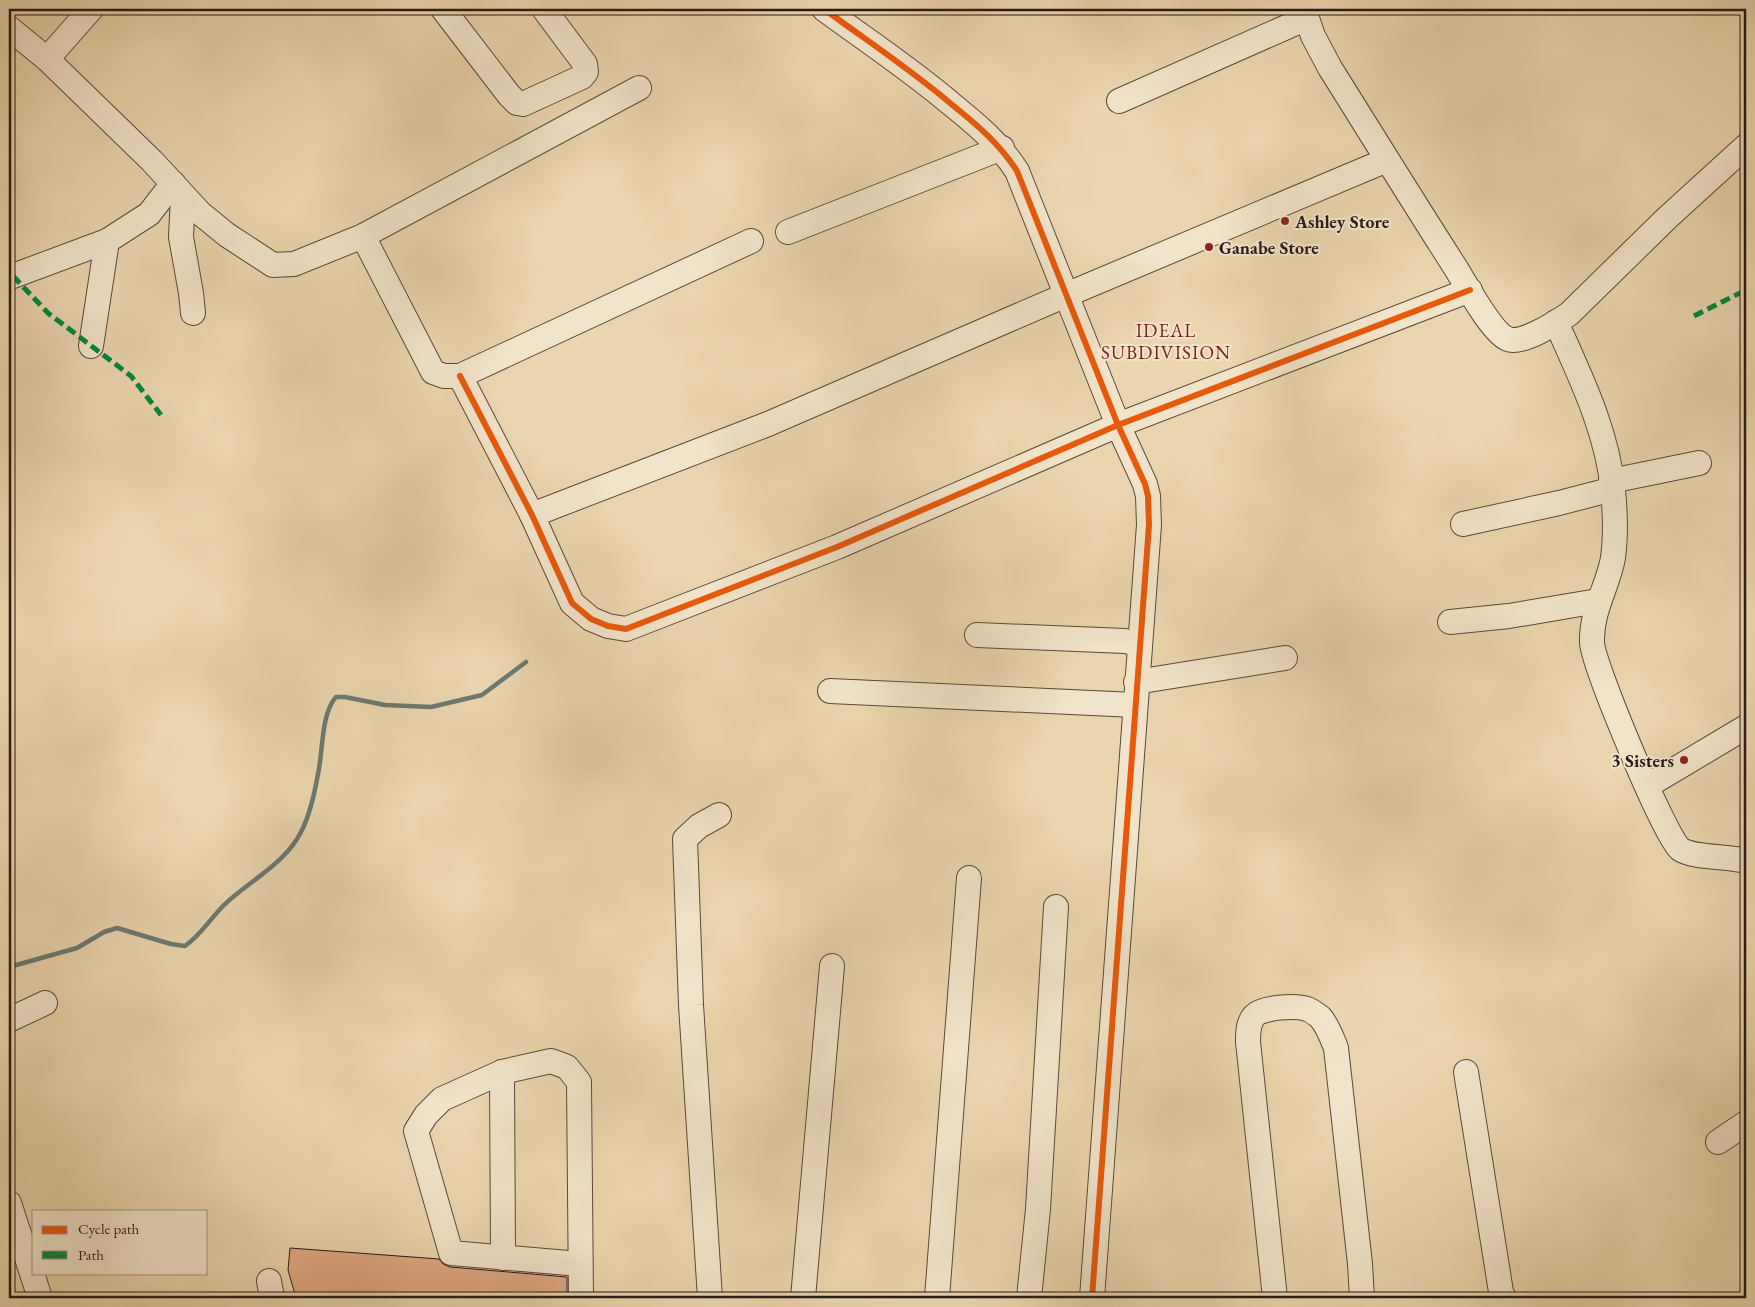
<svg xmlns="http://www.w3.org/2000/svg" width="1755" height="1307" font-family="'EB Garamond',serif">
	<rect width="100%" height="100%" fill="#ebd5ae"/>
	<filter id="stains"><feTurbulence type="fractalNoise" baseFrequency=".004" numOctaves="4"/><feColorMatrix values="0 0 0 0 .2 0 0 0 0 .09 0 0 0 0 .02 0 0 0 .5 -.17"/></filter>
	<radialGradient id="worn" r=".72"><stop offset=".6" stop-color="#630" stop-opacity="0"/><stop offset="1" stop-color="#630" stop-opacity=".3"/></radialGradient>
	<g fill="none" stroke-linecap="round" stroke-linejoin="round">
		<path stroke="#6b7971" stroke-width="4.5" d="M9,967L77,948L104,932L117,928L171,944L185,946C201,935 210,919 224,905C249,881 285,864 301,832C309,817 315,791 318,774C323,752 321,713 336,697H345L385,705L431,707L482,695L526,662"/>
	</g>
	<path fill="#dea884" stroke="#271b16" d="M290,1248L439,1259L443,1264L450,1267L567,1277V1298H296L288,1270Z"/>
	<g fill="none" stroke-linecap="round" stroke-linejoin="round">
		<defs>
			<g id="minor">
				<path d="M443,9L509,95L517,103L523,104L582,77L586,72L585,64L544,9"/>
				<path d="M824,9C866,40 910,69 950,103C976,124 999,143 1017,171L1118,425L1145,484L1148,496L1149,525L1092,1298"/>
				<path d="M1304,9L1313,36L1330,68C1372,135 1414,203 1457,270C1466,285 1493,334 1508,339C1522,345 1557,322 1569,314L1667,218L1746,146"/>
				<path d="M9,28L47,59L152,161L200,213L227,235L273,265L294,264L363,236L639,88"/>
				<path d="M47,59L91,9"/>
				<path d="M1119,101L1307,18"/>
				<path d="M183,196L181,237L191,293L193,313"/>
				<path d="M788,232L1002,148"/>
				<path d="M363,236L433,372L444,376H460L751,241"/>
				<path d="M9,273L13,276L107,241L149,214L173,183"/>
				<path d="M1556,322C1580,376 1607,430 1613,490C1615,511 1616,536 1613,558C1608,586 1591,611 1592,642C1592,663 1666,839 1680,849C1692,858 1729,856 1746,861"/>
				<path d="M91,346L107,241"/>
				<path d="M460,376L532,515L572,603L591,619L608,626L626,629L837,547L1118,425L1470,290"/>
				<path d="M1611,481L1699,463"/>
				<path d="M532,515L768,424L1066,295L1387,160"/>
				<path d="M1463,524L1559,503L1613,489"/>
				<path d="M1450,622L1509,616L1598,601"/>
				<path d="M977,635L1125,641L1139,644"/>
				<path d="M1136,682L1285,658"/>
				<path d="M830,691L1135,705"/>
				<path d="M1647,786L1746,727"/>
				<path d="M9,1020L45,1003"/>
				<path d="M502,1072L503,1258"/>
				<path d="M1466,1072L1501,1292L1504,1298"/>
				<path d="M1718,1142L1746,1123"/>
				<path d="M9,1203L40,1298"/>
				<path d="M580,1264L451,1253L416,1131L426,1115L442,1099L502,1072L551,1061L567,1067L579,1082L581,1298"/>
				<path d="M269,1281L272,1298"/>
				<path d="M710,1298L691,1005L685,839L699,826L719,815"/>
				<path d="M803,1298L832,966"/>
				<path d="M937,1298L969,878"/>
				<path d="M1029,1298L1038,1209L1056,907"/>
				<path d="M1275,1298L1248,1042C1248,1033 1248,1023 1254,1016C1262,1007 1296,1005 1307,1009C1311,1010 1317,1015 1320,1017C1328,1026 1332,1038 1336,1048L1360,1264L1362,1298"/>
			</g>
		</defs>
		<use href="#minor" stroke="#584a3c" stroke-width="26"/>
		<use href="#minor" stroke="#f2e4ca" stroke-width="24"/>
		<g stroke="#00873e" stroke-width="5" stroke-dasharray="10 5" stroke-linecap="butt">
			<path d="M13,276L48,313L131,376L161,415"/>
			<path d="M1694,316L1746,290"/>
		</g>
		<defs>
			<g id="cycleway">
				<path d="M824,9C866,40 910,69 950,103C976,124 999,143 1017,171L1118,425L1145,484L1148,496L1149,525L1092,1298"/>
				<path d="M460,376L532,515L572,603L591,619L608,626L626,629L837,547L1118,425L1470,290"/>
			</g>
		</defs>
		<use href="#cycleway" stroke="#f2e4ca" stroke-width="9"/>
		<use href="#cycleway" stroke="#e8590c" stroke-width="6"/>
	</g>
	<g fill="#8f2418" stroke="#f2e4ca" stroke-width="2">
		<circle cx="1285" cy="221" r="5"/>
		<circle cx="1209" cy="247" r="5"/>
		<circle cx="1684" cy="760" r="5"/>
	</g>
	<g text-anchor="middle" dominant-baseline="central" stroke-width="4" stroke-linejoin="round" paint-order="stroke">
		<g font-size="18" font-weight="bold" fill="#271b16" stroke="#f2e4ca" text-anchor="start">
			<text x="1295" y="221">Ashley Store</text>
			<text x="1219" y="247">Ganabe Store</text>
			<text x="1674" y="760" text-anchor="end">3 Sisters</text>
		</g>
		<g font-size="19" letter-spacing="1" fill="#7a1f14" stroke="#f2e4ca">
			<text x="1166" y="330">IDEAL<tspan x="1166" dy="22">SUBDIVISION</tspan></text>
		</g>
	</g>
	<rect width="1755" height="1307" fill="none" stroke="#ebd5ae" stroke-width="30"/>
	<rect x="10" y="10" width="1735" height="1287" fill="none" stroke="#271b16" stroke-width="2.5"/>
	<rect x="15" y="15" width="1725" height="1277" fill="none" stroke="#271b16"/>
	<rect x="32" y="1210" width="175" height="65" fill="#f2e4ca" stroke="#a19482"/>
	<rect x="42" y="1226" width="25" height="8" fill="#e8590c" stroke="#a19482"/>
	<text x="78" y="1234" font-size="15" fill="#271b16">Cycle path</text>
	<rect x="42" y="1251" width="25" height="8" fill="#00873e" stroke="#a19482"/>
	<text x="78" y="1260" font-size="15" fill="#271b16">Path</text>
	<rect width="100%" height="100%" filter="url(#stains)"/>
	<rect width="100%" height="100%" fill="url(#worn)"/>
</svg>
